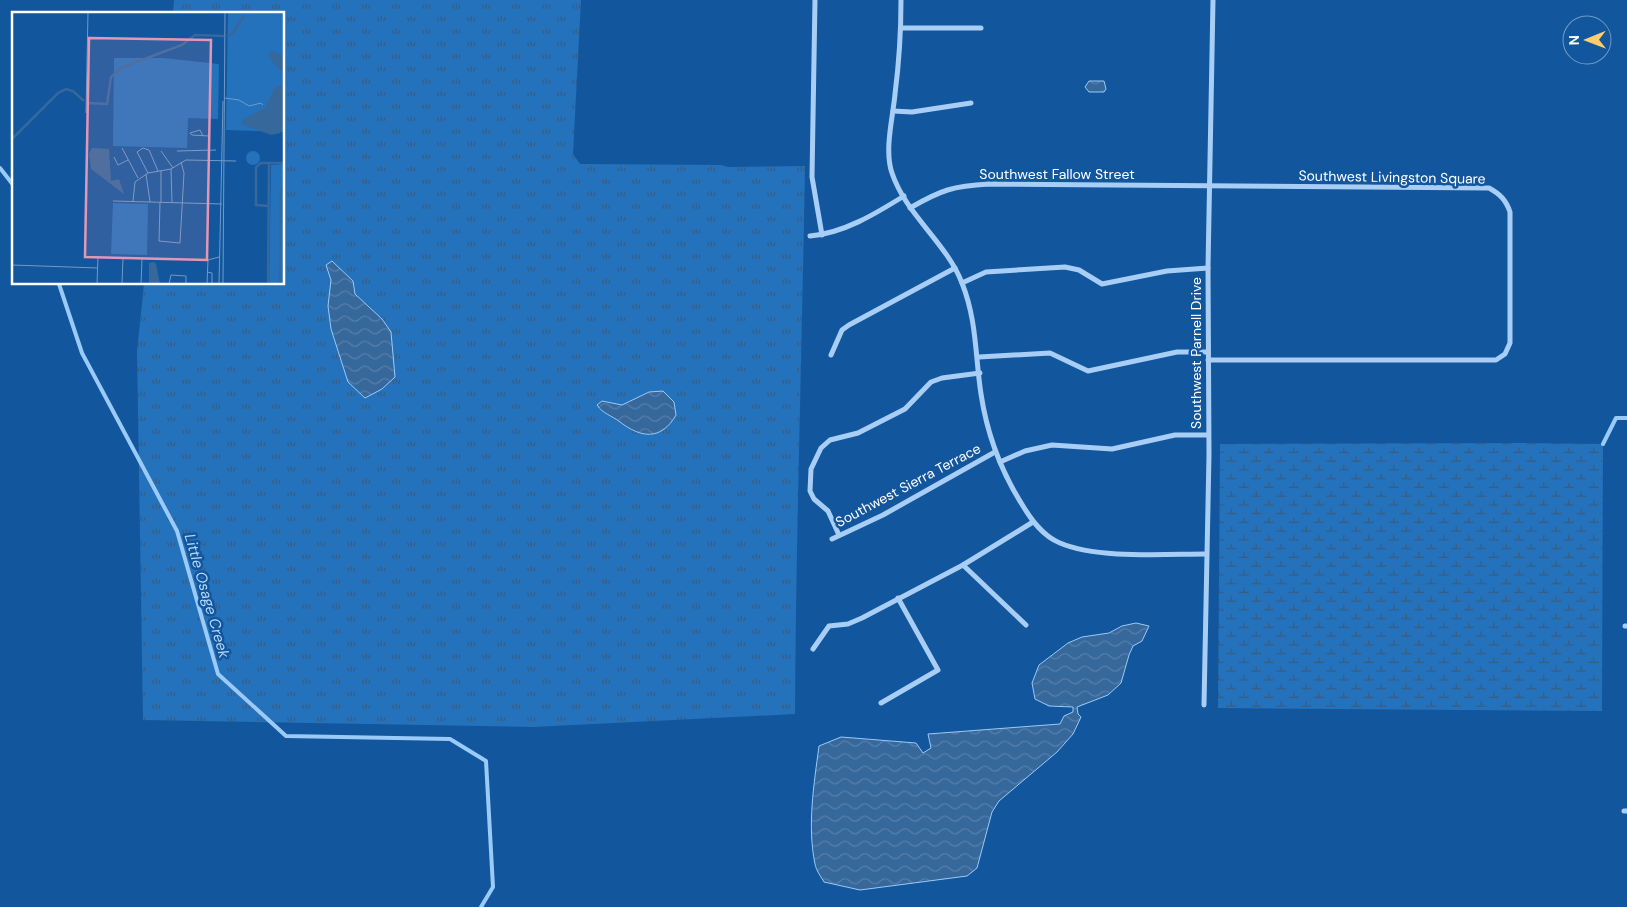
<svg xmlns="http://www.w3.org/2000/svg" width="1627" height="907" font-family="'DM Sans',sans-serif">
	<defs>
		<pattern id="grass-tufts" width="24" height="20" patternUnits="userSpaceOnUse" patternTransform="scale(1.25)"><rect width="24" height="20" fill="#2471bc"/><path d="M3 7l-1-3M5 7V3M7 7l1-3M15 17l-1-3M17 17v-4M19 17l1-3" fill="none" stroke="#3a5d7e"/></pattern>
		<pattern id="wetland-marsh" width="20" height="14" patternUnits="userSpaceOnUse" patternTransform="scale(1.25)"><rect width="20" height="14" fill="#2471bc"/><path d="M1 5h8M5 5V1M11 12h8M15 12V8" fill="none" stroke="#3a5d7e"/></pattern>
		<pattern id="water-waves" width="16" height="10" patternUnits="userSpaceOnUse" patternTransform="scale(1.25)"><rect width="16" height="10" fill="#37689c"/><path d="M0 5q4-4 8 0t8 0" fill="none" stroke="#557fab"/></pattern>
	</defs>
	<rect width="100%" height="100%" fill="#12569e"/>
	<path fill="url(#grass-tufts)" d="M174,0H581L573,154L580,164L721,165L728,167L805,166C802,349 796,531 795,714L533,727L143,720L137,351L144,284H284V14H173Z"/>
	<path fill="url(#wetland-marsh)" d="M1524,443L1603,444L1602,711L1218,708L1220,444Z"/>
	<g fill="url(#water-waves)" stroke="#9acaf8">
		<path d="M1089,81H1104L1106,89L1104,92H1089L1085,87Z"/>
		<path d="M332,261L353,281L355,294L382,319L391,332L395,377L382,389L365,398L348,382L331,329L328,306L331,280L326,265Z"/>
		<path d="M663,391L674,402L676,415C661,441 641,438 620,422C611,415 603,414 597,405L602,401L622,405L649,392Z"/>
		<path d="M1136,623L1149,626L1142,641L1133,646L1129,655L1121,683L1108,695L1077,707L1078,714L1081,717L1073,734L1057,752L999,801L992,812L977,868L967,876L860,890L824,882C821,877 816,870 815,864C807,826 814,784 819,746L841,737L916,743L923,753L931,748L928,734L1060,724L1064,716L1073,712V707L1049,706L1035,699L1032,683L1039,665L1068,643L1082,637L1109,633L1122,626Z"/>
	</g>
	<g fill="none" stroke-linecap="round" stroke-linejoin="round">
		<g stroke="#9acaf8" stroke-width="4">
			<path d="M0,168L14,186"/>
			<path d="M59,284L82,353L177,531L218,674L286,736L450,739L486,761L493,887L481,907"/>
			<path d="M1603,444L1616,418H1627"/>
		</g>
		<g stroke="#a8cef5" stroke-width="5">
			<path d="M815,0L812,177L822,235"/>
			<path d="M901,0C901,31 899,63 895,94C893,117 884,150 892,173C906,215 946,242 962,283C977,321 975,355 981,394C987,434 1002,473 1023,506C1032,521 1043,536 1060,543C1097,559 1165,554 1206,554"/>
			<path d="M901,28H981"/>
			<path d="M893,111L912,112L971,103"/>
			<path d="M910,208C941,190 953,186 989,184L1489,188C1500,194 1506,200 1510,212V343L1505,354L1496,360H1208"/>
			<path d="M810,236C844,233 875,214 904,196"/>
			<path d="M962,283L986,272L1065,267L1079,270L1102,284L1167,271L1208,268"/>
			<path d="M831,355L842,330L849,325L955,268"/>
			<path d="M979,357L1050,353L1088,371L1177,352H1208"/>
			<path d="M1000,462L1025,451L1052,445L1112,449L1175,435H1207"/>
			<path d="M839,535L828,511L814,499L810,491L811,469L821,448L830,440L858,433L905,409L931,382L942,378L980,373"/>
			<path d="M832,539L883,515L995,452"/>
			<path d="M963,565L1026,625"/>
			<path d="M1625,626H1627"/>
			<path d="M813,649L829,626L848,624L862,618L963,565L1033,522"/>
			<path d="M881,703L938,670L898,598"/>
			<path d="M1204,705L1209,455L1208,268L1213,0"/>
			<path d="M1624,811H1627"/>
		</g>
	</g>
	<g text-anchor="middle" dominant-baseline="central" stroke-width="5" stroke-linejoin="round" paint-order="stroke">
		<g font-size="14" fill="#fff" stroke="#12569e">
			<text x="1057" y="174">Southwest Fallow Street</text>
			<text transform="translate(1392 177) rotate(1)">Southwest Livingston Square</text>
			<text transform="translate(1196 353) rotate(-90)">Southwest Parnell Drive</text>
			<text transform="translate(908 485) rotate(-28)">Southwest Sierra Terrace</text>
		</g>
		<g font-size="15" font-style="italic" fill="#b4d8fb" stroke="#12569e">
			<text transform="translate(207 596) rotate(74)">Little Osage Creek</text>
		</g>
	</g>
	<g transform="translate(12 12)">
		<rect width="272" height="272" fill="#12569e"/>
		<path d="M102,46H151L207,52L206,107L176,106L175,136L101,134ZM234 146a7 7 0 1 1 14 0a7 7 0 1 1-14 0ZM272,152V272H257L259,157V153Z" fill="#2471bc"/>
		<path d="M101,191L136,192L135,243L99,242Z" fill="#2471bc"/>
		<path d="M216,0H272V120L214,118Z" fill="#2471bc"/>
		<path d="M259,39L272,44V61L261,51L256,42ZM272,73V116L268,121L259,123L229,112L231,107L253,96L263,75ZM80,136L97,137L99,169L107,167L112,182L79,157L77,142ZM142,250L144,252L148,272H137V251Z" fill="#37689c"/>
		<path fill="none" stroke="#37689c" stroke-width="2.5" d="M215,24L221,21L232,4M75,91L95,92L99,65L108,56L170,33L183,23L212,24M0,127L46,81L54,77L61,79L72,89M256,194L244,193V155L249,151H273M256,272L257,151M268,272L269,176"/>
		<path fill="none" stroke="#719ac5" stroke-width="1" d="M213,86L227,88L237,94L249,91L251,93M74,101L76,0M191,124L188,118L178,121L180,123L197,124M110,136L126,166M149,139L161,156M165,139L204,138M125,140L131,136L137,138L146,159M125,140L136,161M102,145L106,153L116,148M159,157L160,190M149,159V190M134,162L138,190M101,189L210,192M121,189L123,170L136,161L159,157L174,148L224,149M148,190L147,229L168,231L172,161L169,150M0,253L86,256M195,260L200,261V272M85,272L86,245M110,272L111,246M129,272L130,247M157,272L159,263L174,264V272M195,272L196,248L207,245M207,272L211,89M211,272L213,0"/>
		<path fill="#e497b5" fill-opacity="0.15" stroke="#e497b5" stroke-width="2.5" d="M77,26L199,28L195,248L73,245Z"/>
		<rect width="272" height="272" fill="none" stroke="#fff" stroke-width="2.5"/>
	</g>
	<g transform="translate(1587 40) rotate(269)"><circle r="24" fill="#12569e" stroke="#719ac5"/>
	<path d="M0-4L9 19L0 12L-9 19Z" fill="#ffcd6b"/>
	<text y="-8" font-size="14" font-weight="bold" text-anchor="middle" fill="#ffffff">N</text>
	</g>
</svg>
